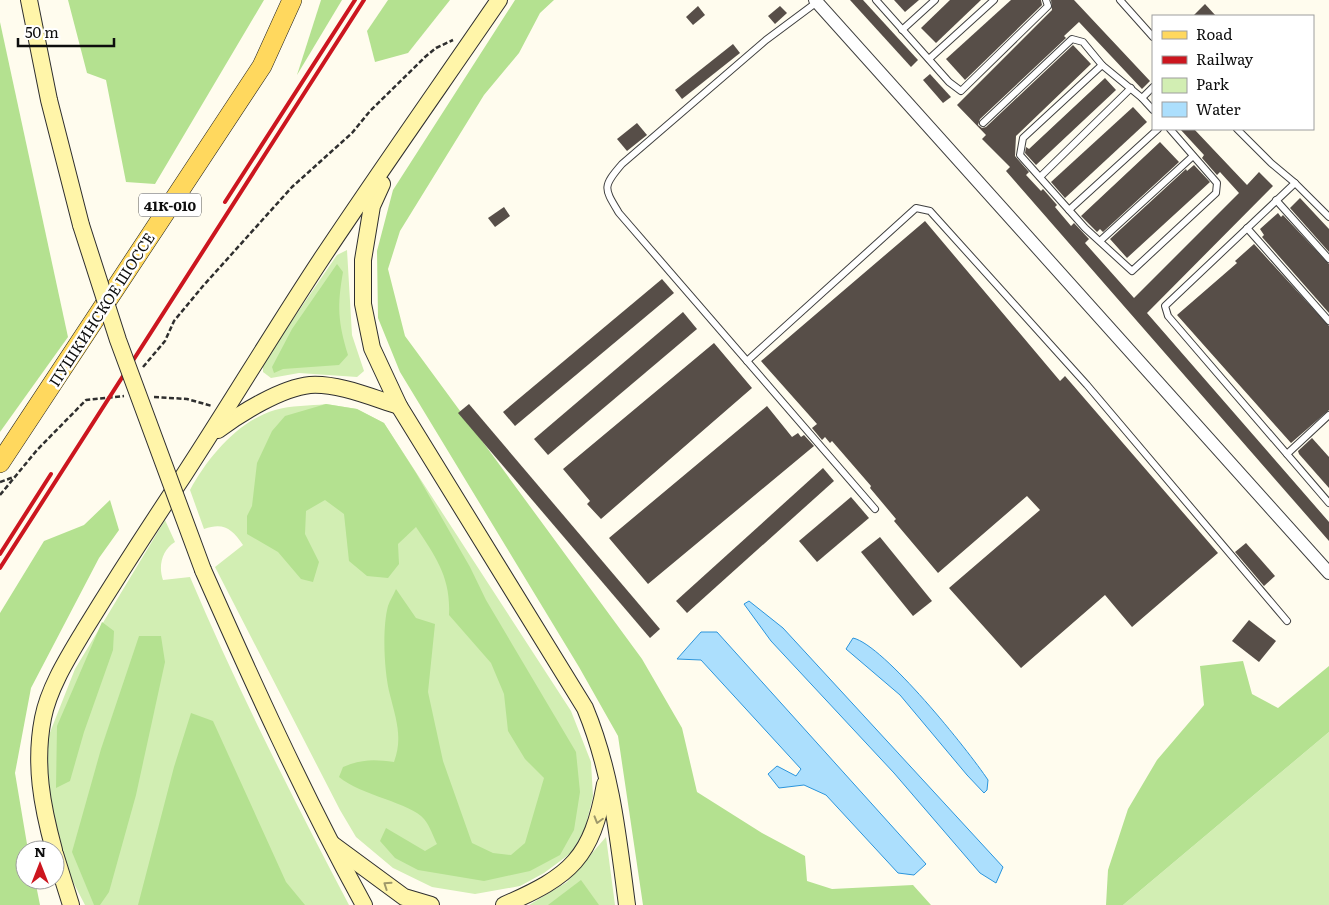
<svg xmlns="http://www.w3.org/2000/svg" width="1329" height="905" font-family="Literata,serif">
	<rect width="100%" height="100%" fill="#fffcee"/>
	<g fill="#d2eeb3">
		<path d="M347,250L352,335L364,371L357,377L299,373L271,378L263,372V363L337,255Z"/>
		<path d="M326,404L357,409L384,423L571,711L591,762L593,796L585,829L571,853L544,873L520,886L475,894L432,887L393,868L356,837L340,810L215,567L243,545C232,529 224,522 204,529L190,490C208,457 238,421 275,410C291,405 310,406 326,404Z"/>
		<path d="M165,520L175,542C162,550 158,566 163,580L190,577C238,690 292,797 349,905H85L71,878L49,812L47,740L75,669Z"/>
		<path d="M1329,732V905H1123Z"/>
		<path d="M606,837L615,905H529L567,882Z"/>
	</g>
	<g fill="#b4e190">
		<path d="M68,0H264L155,184L126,182L106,80L87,73Z"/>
		<path d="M321,0H342L297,75Z"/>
		<path d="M388,0H450L408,53L375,62L367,31Z"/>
		<path d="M515,0H554L540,13L519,53L484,95L400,231L388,269L405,336L642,659L682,728L697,792L762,833L805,856L807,881L832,889L913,885L931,905H643L618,736L579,667L400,372L378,318L377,251L393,190Z"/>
		<path d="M0,22L68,337L0,432Z"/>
		<path d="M337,264L343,272C337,306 338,322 348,355L339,365L283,369L274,373L272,367L292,329Z"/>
		<path d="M326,404L357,409L384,423L416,473L470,567L486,600L576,752L580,792L574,830L560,855L530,871L484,881L418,870L395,858L380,841L386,828L425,851L437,844C433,836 430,826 424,819C411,803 360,795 339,777L343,767C362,759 374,759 394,762C403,738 396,719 390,695C384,673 382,628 388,606C390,600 394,594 396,589L416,618L435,624L428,692L443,761L472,843L493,853L511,855L525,843L544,778L525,759L508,731L504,694L491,663L449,615C451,578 436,557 416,527L398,544L399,564L388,578L367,576L349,561L344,514L325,500L306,511L305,534L319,562L313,582L301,579L278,552L247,534V516L252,506L257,463L272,431L285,416Z"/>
		<path d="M110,500L119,530L99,558L31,688L15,773L28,850H25V880H35L40,905H0V613L44,541L84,525Z"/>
		<path d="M102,622L114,631L113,650L84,732L70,781L56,788L57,726Z"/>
		<path d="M139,636H161L165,662L136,795L109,892L100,905H94L72,852L101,749Z"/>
		<path d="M1243,661L1252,694L1278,708L1329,666V732L1123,905H1106L1108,870L1128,809L1157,760L1204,705L1200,666Z"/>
		<path d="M191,713L213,721L286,882L305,905H138L174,767Z"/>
		<path d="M581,880L599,905H548Z"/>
	</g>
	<g fill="#acdffd" stroke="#2b95dc">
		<path d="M749,601L783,628L1003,867L996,883L980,873L894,773L771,641L744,604Z"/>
		<path d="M701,632H717L926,864L914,875L898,873L826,795L804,785L779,788L768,774L777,766L796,776L801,769L701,660L677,659Z"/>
		<path d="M853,638C884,645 968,750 988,780L987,790L984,793L967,775L900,695L846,649Z"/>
	</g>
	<g fill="#574e48">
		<path d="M850,0H863L918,60L911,67Z"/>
		<path d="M894,0H919L905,12Z"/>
		<path d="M950,0H981L936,43L921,28Z"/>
		<path d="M1011,0H1041L1042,5L965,80L946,59Z"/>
		<path d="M1051,0H1074L1150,81L1142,89L1079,22L1064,36L1066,38L980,119L978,125L982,128L986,127L1073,45L1091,64L1016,136L1015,156L1029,172L1026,175L1041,191L1043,189L1057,205L1055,207L1071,226L1074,223L1089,239L1085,243L1134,298L1239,193L1220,172L1217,175L1202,158L1204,155L1180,129H1194L1247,185L1259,172L1273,186L1147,313L1329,522V541L1006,171L1010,167L982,139L986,135L957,105L1052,10Z"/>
		<path d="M1205,4L1216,16H1193Z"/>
		<path d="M698,6L705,15L693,25L686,17Z"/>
		<path d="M780,6L787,13L775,24L768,16Z"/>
		<path d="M733,44L740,53L682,99L675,90Z"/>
		<path d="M930,74L951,97L943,103L923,80Z"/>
		<path d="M1105,78L1116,90L1036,165L1025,153L1026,147L1029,149Z"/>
		<path d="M1133,107L1147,122L1065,198L1051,182Z"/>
		<path d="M637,123L647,135L627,151L617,139Z"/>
		<path d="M1160,142L1179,162L1103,232L1100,229L1097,232L1081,216Z"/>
		<path d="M1194,165L1210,182L1127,258L1110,239L1186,169L1187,171Z"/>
		<path d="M1300,198L1329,229V252L1290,208Z"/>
		<path d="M504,207L510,216L495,227L488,218Z"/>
		<path d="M1278,213L1281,217L1283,215L1329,264V313L1262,237L1264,235L1260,229Z"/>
		<path d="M925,221L1060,381L1065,376L1218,553L1132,627L1105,595L1021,668L949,588L1040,510L1027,496L938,573L894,521L896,519L870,488L871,486L832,441L830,443L825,437L822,440L812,428L817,424L761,361Z"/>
		<path d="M1254,244L1329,326V410L1291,443L1177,315L1237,263L1235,261Z"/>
		<path d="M662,279L674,293L515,426L503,412Z"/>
		<path d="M683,312L697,329L548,455L534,439Z"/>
		<path d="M714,343L752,388L601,519L587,504L590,501L563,469Z"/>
		<path d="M469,404L660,629L650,638L458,413Z"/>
		<path d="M767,406L792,437L798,433L801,437L804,435L814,446L648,584L609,538Z"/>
		<path d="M1312,438L1329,457V488L1299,454L1298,451Z"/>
		<path d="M823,468L834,481L687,613L676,601Z"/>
		<path d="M851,497L869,518L817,562L799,541Z"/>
		<path d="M880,537L932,601L913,616L861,552Z"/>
		<path d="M1246,543L1275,576L1264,586L1235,552Z"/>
		<path d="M1249,620L1276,641L1259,662L1232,641Z"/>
	</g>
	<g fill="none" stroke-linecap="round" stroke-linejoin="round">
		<defs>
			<g id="lane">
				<path d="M876,0L949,82L961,91L1048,6L1046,0"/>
				<path d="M1120,0L1153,37"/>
				<path d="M817,2L766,40L622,164C602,187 604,188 619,213L875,509"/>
				<path d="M902,30L935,0"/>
				<path d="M929,59L994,0"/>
				<path d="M1142,98L1153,87"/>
				<path d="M1153,110L1142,98L1102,65L1023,138L1020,155L1085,228L1132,271L1216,193L1217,183L1170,129"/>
				<path d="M983,123L1072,39L1083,42L1102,65"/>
				<path d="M1237,129L1271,163L1295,183L1165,306L1168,316L1329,503"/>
				<path d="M1040,177L1131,88"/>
				<path d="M1295,183L1329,217"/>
				<path d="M1276,200L1329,259"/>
				<path d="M1069,210L1158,129"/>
				<path d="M1247,228L1329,321"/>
				<path d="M1100,241L1193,156"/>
				<path d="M747,361L916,208L930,211L1087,385L1287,621"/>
				<path d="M1287,454L1329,415"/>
			</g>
			<path id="street" d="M815,0L1329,573"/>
			<g id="secondary">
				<path d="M29,0L49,100L81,225"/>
				<path d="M382,184L372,206L363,260V304L372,348L399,406L585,708C612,773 618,837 627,905"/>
				<path d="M218,430C241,413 281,388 310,385C338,383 373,398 399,406"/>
				<path d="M203,570C253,683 304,796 364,905"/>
				<path d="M332,844L404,897L431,905"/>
				<path d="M54,850C42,806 34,764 43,718C49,687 69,656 85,629C117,577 150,526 184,475C231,403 275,329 322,258C380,171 440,86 499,0"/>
				<path d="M55,854L71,905"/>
				<path d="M504,905C571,876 592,858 605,784"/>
			</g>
			<path id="primary" d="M0,463L262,66L292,0"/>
		</defs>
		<use href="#lane" stroke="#404040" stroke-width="8"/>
		<use href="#street" stroke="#404040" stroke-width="14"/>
		<use href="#secondary" stroke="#2f2f2f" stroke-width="18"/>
		<use href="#primary" stroke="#1e1e1e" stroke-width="20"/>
		<g stroke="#2f2f2f" stroke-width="2.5" stroke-dasharray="5 2.5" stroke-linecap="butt">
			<path d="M143,367L165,341L174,321L203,286L292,187L352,133L370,111L425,57L436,48L453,40"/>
			<path d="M154,397L187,399L212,406"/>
			<path d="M0,482L14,477"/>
			<path d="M0,495L37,450L86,400L124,396"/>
		</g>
		<use href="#lane" stroke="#fff" stroke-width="6"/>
		<use href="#street" stroke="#fff" stroke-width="12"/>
		<use href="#secondary" stroke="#fff5a9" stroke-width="16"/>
		<use href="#primary" stroke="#ffd85e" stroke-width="19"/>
		<g stroke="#cc161f" stroke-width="4">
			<path d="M225,202L355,0"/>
			<path d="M0,554L51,474"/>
			<path d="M0,568L364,0"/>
		</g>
		<defs>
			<path id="secondary-bridge" d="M81,225L118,340L203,570"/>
		</defs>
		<use href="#secondary-bridge" stroke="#2f2f2f" stroke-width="18" stroke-linecap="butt"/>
		<use href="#secondary-bridge" stroke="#fff5a9" stroke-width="16"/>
	</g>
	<defs><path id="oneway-chevron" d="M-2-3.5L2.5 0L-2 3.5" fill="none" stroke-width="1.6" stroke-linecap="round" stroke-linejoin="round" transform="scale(1.25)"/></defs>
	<g stroke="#9e986b">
		<use href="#oneway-chevron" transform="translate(598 820) rotate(106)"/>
		<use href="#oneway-chevron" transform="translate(387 885) rotate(-146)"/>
	</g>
	<g text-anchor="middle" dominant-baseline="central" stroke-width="5" stroke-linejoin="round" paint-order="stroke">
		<rect fill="#fff" stroke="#565656" stroke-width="1" x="139" y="193.5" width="62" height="23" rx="4"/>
		<g font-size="14" font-weight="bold" fill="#0d0d0d">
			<text x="170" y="205">41К-010</text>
		</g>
		<g font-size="15" fill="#0d0d0d" stroke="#fff">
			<text transform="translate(101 309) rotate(-57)">ПУШКИНСКОЕ ШОССЕ</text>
		</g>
	</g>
	<rect x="1152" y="15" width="162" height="115" fill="#ffffff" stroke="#9e9e9e"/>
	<rect x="1162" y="31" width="25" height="8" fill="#ffd85e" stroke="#9e9e9e"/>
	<text x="1196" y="40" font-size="15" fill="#0d0d0d">Road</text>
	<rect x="1162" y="56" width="25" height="8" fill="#cc161f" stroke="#9e9e9e"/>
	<text x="1196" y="65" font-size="15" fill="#0d0d0d">Railway</text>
	<rect x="1162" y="78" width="25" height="15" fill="#d2eeb3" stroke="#9e9e9e"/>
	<text x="1196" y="90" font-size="15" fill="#0d0d0d">Park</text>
	<rect x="1162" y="102" width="25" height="15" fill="#acdffd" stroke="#9e9e9e"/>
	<text x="1196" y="115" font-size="15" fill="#0d0d0d">Water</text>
	<g transform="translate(40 865)"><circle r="24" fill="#ffffff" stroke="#9e9e9e"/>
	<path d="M0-4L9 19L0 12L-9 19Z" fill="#cc161f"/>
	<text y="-8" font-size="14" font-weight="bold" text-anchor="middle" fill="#0d0d0d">N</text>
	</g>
	<path d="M18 38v8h96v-8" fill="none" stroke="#0d0d0d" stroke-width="2.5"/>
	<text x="25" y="38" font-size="15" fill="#0d0d0d" stroke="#ffffff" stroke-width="4" paint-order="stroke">50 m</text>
</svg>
